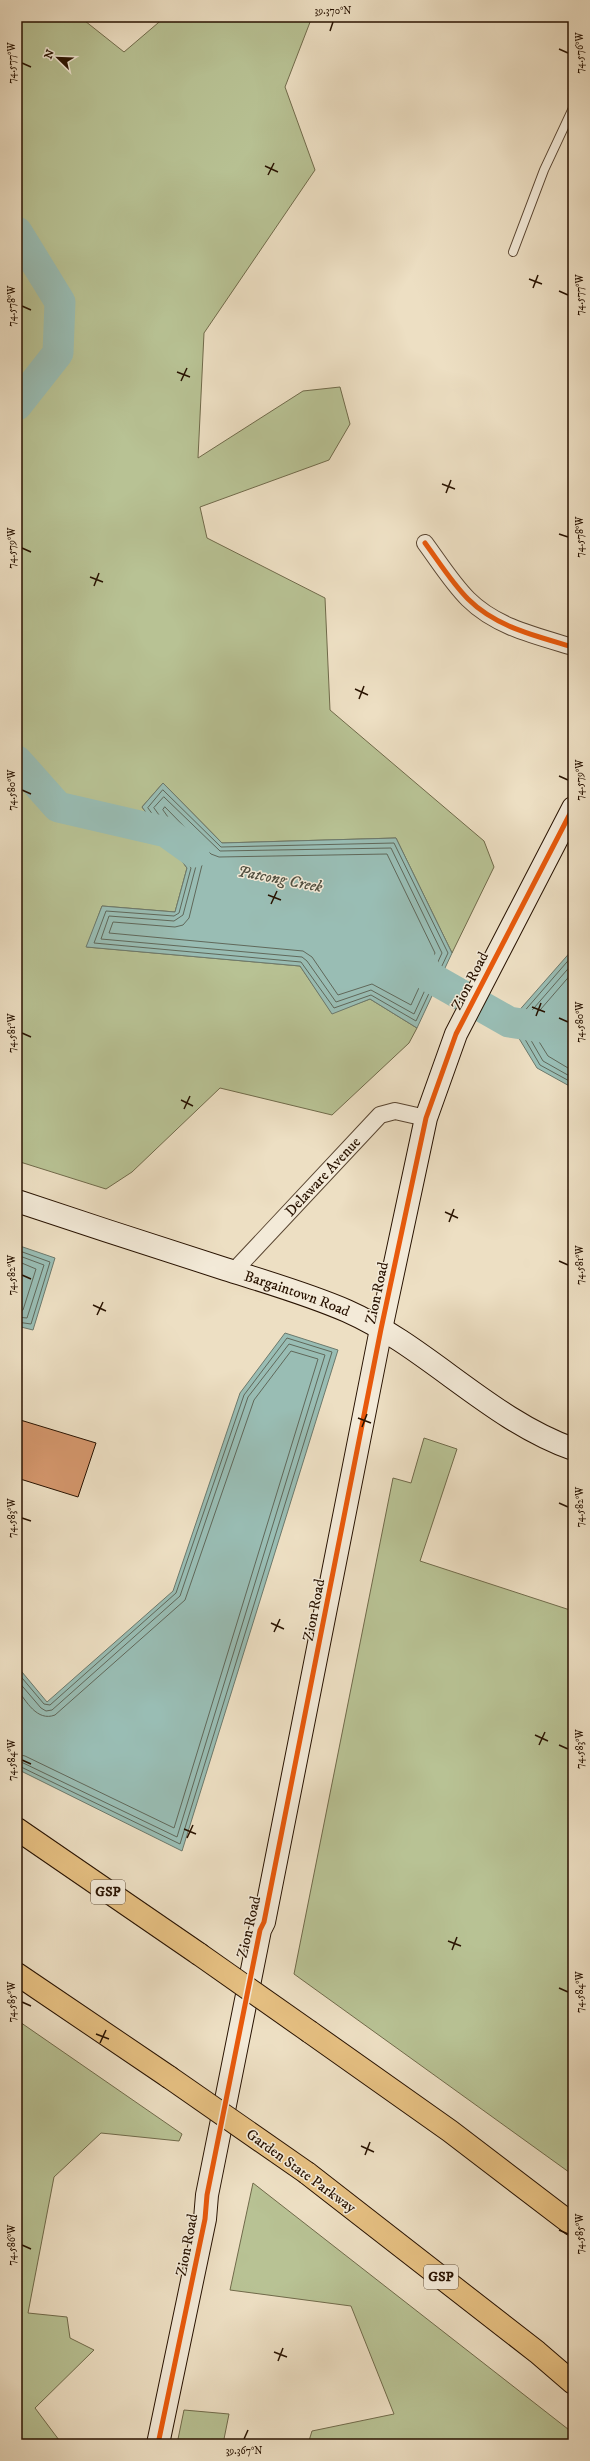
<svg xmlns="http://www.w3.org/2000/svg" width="590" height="2461" font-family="'IM FELL DW Pica',serif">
	<rect width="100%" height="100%" fill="#eddfc3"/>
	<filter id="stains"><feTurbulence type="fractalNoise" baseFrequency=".005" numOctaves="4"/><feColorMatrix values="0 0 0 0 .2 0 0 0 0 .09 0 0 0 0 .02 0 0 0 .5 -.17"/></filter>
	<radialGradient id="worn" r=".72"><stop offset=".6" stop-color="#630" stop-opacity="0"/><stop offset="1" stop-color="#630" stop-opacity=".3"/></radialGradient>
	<g fill="#b8c294" stroke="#706a4a">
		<path d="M17,17H80L124,52L165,17H312L285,87L315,170L204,333L198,458L303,391L340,387L350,424L329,460L200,507L207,538L325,598L330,710L484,841L494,867L452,953L396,838L222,843L163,783L142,807L187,868L175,912L102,906L87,947L300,966L332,1013L370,999L417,1028L409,1043L332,1115L220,1088L132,1172L106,1189L17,1161Z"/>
		<path d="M424,1438L457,1449L420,1561L573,1611V2175L294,1974L393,1478L411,1483Z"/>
		<path d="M17,2020L182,2134L179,2141L101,2133L54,2177L28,2313L67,2317L70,2338L94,2350L35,2408L62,2444H17Z"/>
		<path d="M253,2183L573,2433V2444H308L312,2431L394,2414L351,2306L230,2290Z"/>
		<path d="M184,2410L229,2414L223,2444H177Z"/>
	</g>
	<g fill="#99bdb4" stroke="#6c796c">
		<path d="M163,783L222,843L396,838L452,953L417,1028L370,999L332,1014L300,966L86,947L102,906L175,912L187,868L142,807Z"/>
		<path d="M573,949V1088L537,1068L509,1022Z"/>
		<path d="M17,1245L55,1258L33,1330L17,1326Z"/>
		<path d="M285,1333L338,1350L182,1851L17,1769V1666L47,1702L173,1591L240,1393Z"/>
	</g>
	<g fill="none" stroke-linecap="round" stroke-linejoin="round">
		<g stroke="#60685a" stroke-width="1">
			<path d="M163,790L221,847L394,843L448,953L416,1021L371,995L334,1008L301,962L94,943L106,911L174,916L179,913L191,868L148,808Z"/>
			<path d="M164,797L220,851L391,848L442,953L414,1014L371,990L336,1002L307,961L302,957L101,939L109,916L174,921L183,915L196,866L154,808Z"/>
			<path d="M165,807L211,854L219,857L387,854L435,953L411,1005L372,984L338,995L312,957L303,951L109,933L113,922L175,927L183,925L189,918L202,865L163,810Z"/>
			<path d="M573,955L515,1022L540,1065L573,1083"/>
			<path d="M573,963L521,1023L543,1061L573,1078"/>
			<path d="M573,972L528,1024L548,1056L573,1071"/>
			<path d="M17,1250L50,1262L31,1324L17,1322"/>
			<path d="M17,1255L44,1265L27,1318L17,1317"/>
			<path d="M17,1261L36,1269L23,1310L17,1311"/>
			<path d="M17,1672L44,1704L50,1705L176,1593L244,1395L287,1338L332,1352L180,1844L17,1765"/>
			<path d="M17,1680L41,1708L46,1711L52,1710L180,1596L248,1397L289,1344L325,1355L177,1837L17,1760"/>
			<path d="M17,1689C26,1701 37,1722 55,1715L185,1600L254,1400L291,1351L318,1359L174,1828L25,1756L17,1754"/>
		</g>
		<g stroke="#99bdb4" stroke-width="31">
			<path d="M17,232L60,302L58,353L17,405"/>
			<path d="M17,761L58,807L166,832L194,852"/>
			<path d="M414,949L428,976L509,1022L573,1032"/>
		</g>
	</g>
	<path fill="#d5976d" stroke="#281200" d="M17,1419L96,1443L78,1497L17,1478Z"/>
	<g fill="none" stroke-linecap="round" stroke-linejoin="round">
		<defs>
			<path id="lane" d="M513,252L544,170L573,108"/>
			<g id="street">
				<path d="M425,543C439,562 452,583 468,599C496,627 536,636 573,647"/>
				<path id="s1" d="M233,1272L380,1115L395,1111L426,1118"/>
			</g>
			<g id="secondary">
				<path id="s2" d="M17,1201C86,1224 156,1247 225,1269C266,1282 308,1294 347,1311C428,1347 489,1419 573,1449"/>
				<path d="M158,2444L205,2219L207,2195L260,1930L264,1922L381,1329L426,1118L456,1034L573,808"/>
			</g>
			<g id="highway">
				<path d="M17,1829L199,1954"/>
				<path d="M17,1974L169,2077"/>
				<path d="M310,2032L450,2131L573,2225"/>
				<path d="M307,2173L537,2352L573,2383"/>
			</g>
		</defs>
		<use href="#lane" stroke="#594531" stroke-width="10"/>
		<use href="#street" stroke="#594531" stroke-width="18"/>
		<use href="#secondary" stroke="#281200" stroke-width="24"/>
		<use href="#highway" stroke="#281200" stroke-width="24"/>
		<use href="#lane" stroke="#f3ead8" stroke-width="8"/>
		<use href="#street" stroke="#f3ead8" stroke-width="16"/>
		<use href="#secondary" stroke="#f3ead8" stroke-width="22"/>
		<use href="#highway" stroke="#e6c082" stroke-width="22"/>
		<defs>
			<g id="highway-bridge">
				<path d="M199,1954L310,2032"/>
				<path d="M169,2077L307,2173"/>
			</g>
		</defs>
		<use href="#highway-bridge" stroke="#281200" stroke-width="24" stroke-linecap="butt"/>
		<use href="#highway-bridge" stroke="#e6c082" stroke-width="22"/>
		<defs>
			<g id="cycleway">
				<path d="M425,543C439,562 452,583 468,599C496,627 536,636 573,647"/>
				<path d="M158,2444L205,2219L207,2195L260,1930L264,1922L381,1329L426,1118L456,1034L573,808"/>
			</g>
		</defs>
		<use href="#cycleway" stroke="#f3ead8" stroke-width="8"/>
		<use href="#cycleway" stroke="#e8590c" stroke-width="5"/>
	</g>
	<path fill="none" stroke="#281200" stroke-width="1.5" d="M330,31L333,22M559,49L568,53M22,63L31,67M265,166L278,172M268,175L274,163M529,279L542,284M533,288L538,275M559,291L568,295M22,306L31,310M177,372L190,377M181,381L187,368M442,484L455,489M446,493L451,480M559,534L568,537M22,548L31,552M90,577L103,582M94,586L99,573M355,689L368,695M359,699L364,686M559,776L568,780M22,790L31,794M268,895L281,900M271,904L277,891M532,1007L545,1012M536,1016L541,1003M559,1018L568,1022M22,1033L31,1037M181,1100L193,1106M184,1109L190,1096M445,1212L458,1218M449,1222L454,1209M559,1261L568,1265M22,1275L31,1279M93,1305L106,1311M97,1315L103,1302M358,1418L371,1423M362,1427L367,1414M559,1503L568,1507M22,1518L31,1521M271,1623L284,1629M274,1632L280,1619M535,1735L548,1741M539,1745L545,1732M559,1745L568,1749M22,1760L31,1764M184,1829L196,1834M187,1838L193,1825M448,1941L461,1946M452,1950L457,1937M559,1988L568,1992M22,2002L31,2006M96,2034L109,2039M100,2043L106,2030M361,2146L374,2152M365,2155L370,2142M559,2230L568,2234M22,2245L31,2249M274,2352L287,2357M278,2361L283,2348M244,2439L248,2430"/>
	<g text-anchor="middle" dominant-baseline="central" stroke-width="3" stroke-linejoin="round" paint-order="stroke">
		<g fill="#f3ead8" stroke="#655341" stroke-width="1">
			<rect x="91" y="1880" width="34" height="24" rx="3"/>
			<rect x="424" y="2265" width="34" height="24" rx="3"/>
		</g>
		<g font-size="14" font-weight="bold" fill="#281200">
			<text x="108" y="1892">GSP</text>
			<text x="441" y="2277">GSP</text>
		</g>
		<g font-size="15" fill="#281200" stroke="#f3ead8">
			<text transform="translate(470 981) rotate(-63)">Zion Road</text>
			<text stroke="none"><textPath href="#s1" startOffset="131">Delaware Avenue</textPath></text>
			<text transform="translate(377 1293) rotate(-78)">Zion Road</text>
			<text stroke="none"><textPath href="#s2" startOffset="295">Bargaintown Road</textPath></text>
			<text transform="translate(314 1610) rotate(-79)">Zion Road</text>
			<text transform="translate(249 1927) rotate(-77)">Zion Road</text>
			<text transform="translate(301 2171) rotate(36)">Garden State Parkway</text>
			<text transform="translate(187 2245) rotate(-79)">Zion Road</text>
		</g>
		<g font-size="16" font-style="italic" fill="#504e3f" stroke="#f3ead8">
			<text transform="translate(280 879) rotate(11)">Patcong Creek</text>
		</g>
	</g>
	<rect width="590" height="2461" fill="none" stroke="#eddfc3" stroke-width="44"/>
	<g transform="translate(58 58) rotate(293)" stroke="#f3ead8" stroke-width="3" paint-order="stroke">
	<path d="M0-3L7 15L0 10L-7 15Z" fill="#281200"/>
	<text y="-6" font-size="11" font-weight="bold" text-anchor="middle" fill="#281200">N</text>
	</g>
	<rect x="22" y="22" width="546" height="2417" fill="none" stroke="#281200" stroke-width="1.5"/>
	<g font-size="10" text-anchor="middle" fill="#281200">
		<text x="333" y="14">39.370°N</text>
		<text transform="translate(579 53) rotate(-90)" y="4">74.576°W</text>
		<text transform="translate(11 63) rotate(-90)" y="4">74.577°W</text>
		<text transform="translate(579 295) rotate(-90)" y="4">74.577°W</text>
		<text transform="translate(11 306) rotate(-90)" y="4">74.578°W</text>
		<text transform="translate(579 537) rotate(-90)" y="4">74.578°W</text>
		<text transform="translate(11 548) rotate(-90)" y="4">74.579°W</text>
		<text transform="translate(579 780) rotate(-90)" y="4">74.579°W</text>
		<text transform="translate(11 790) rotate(-90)" y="4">74.580°W</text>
		<text transform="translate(579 1022) rotate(-90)" y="4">74.580°W</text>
		<text transform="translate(11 1033) rotate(-90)" y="4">74.581°W</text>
		<text transform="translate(579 1265) rotate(-90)" y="4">74.581°W</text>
		<text transform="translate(11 1275) rotate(-90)" y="4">74.582°W</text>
		<text transform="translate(579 1507) rotate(-90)" y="4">74.582°W</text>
		<text transform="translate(11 1518) rotate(-90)" y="4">74.583°W</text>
		<text transform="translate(579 1749) rotate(-90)" y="4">74.583°W</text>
		<text transform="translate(11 1760) rotate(-90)" y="4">74.584°W</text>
		<text transform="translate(579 1992) rotate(-90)" y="4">74.584°W</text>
		<text transform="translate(11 2002) rotate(-90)" y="4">74.585°W</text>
		<text transform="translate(579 2234) rotate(-90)" y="4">74.585°W</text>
		<text transform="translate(11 2245) rotate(-90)" y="4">74.586°W</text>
		<text x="244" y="2454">39.367°N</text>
	</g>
	<rect width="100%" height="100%" filter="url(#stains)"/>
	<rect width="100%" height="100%" fill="url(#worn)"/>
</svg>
